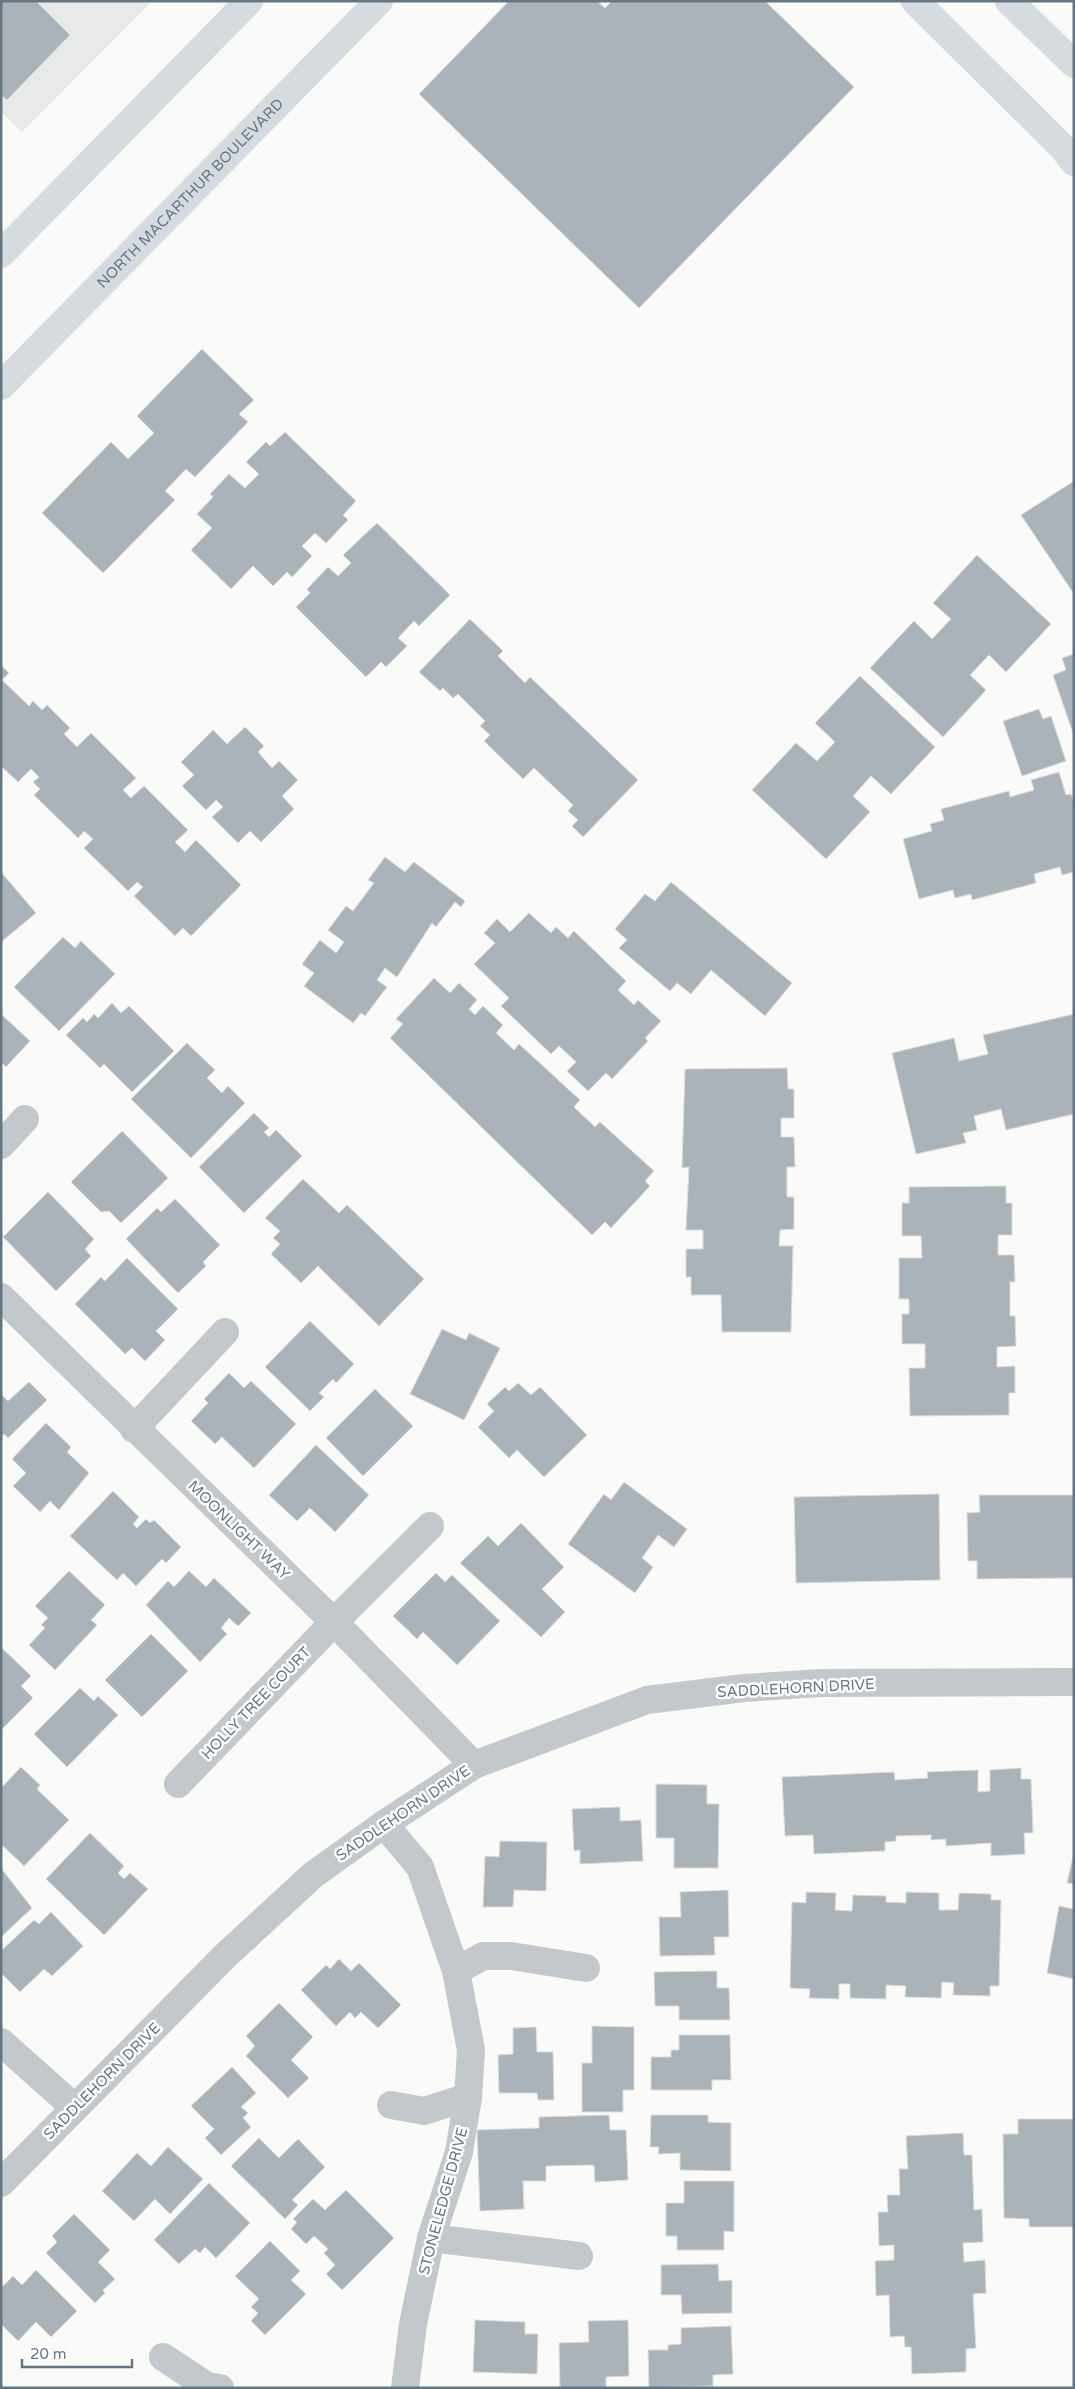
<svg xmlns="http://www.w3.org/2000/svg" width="1075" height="2389" font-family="'Varela Round',sans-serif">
	<rect width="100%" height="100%" fill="#fafaf8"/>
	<path fill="#e8e9e9" d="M1,1H152L22,132L1,112Z"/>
	<g fill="#aab3b9" stroke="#dcdcda">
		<path d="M1,1H36L70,35L7,100L1,95Z"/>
		<path d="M509,1H597L605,8L612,1H765L854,87L639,308L419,94Z"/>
		<path d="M202,349L254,400L239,414L248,422L195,477L186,469L165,491L175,500L103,573L42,513L111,442L128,459L154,433L137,416Z"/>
		<path d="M285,432L356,501L343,515L348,520L326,543L315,533L302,546L312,556L292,577L287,572L273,586L253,566L231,589L191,550L212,528L197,514L213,497L210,494L229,474L245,488L259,474L246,462L266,442L270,446Z"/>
		<path d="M1074,481V594L1021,515Z"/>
		<path d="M377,523L450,595L419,626L414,621L398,638L407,646L386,667L381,662L366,677L296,607L310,593L307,589L328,567L338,576L351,563L343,555Z"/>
		<path d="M977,555L1051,624L1006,672L989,655L970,675L986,690L943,737L870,668L914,621L932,639L951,619L933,603Z"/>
		<path d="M470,619L503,651L498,656L525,683L530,677L638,780L583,837L572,826L578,820L568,811L573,805L534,768L523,779L484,741L490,735L480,726L485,721L458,694L453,698L443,688L440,691L419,672Z"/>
		<path d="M1074,654V736L1053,675L1066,670L1062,658Z"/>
		<path d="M1,665L9,673L2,680L29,706L33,701L42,710L47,705L70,728L64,734L77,747L91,733L136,778L123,790L131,798L144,786L188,830L175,842L185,852L196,840L241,885L191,936L183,928L175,936L134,896L143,887L137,882L128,891L84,848L93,839L84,831L78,838L34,795L40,789L33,782L39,777L31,769L18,782L1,766Z"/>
		<path d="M860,676L935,747L891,794L871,776L853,796L870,812L826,859L752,790L796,743L817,761L835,742L815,723Z"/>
		<path d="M1039,709L1043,719L1051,716L1066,761L1022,776L1003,721Z"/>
		<path d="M245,727L264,746L258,752L272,768L279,761L298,780L282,796L294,809L261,842L250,831L238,843L212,817L223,807L216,800L206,810L182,786L194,775L181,762L213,730L227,744Z"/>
		<path d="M1059,772L1066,795L1071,794L1074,803V872L1062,875L1060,867L1034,874L1036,883L972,900L971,894L955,898L953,890L919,899L903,839L932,831L930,824L944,820L941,809L1009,791L1010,797L1034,790L1031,780Z"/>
		<path d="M385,857L405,872L414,862L465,901L461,907L455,902L436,927L432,923L397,977L385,968L377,980L387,987L365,1016L361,1013L353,1023L304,986L314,973L302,964L320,940L336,953L344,942L328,930L346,906L353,911L374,883L368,880Z"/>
		<path d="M1,872L36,913L1,942Z"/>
		<path d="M671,882L792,983L765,1016L711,970L691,994L677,983L670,991L619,948L627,940L615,929L645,894L655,901Z"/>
		<path d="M529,913L551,933L556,927L568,938L574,931L626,981L618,990L634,1005L638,1000L661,1021L645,1038L648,1041L612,1079L606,1073L588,1091L567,1071L576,1062L559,1046L551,1054L501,1006L509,998L474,964L495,943L484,933L497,919L510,932Z"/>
		<path d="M63,937L75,948L81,941L115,974L59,1031L14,987Z"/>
		<path d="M434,978L450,993L459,983L477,1000L469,1009L475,1015L483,1006L503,1025L496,1033L514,1050L519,1044L580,1100L574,1107L595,1127L600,1122L654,1171L645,1181L650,1186L611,1228L605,1222L592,1235L390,1038L403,1024L396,1019Z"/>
		<path d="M112,1003L121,1013L129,1006L174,1051L132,1092L104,1064L100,1068L66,1035L83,1018L87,1022L94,1014L98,1018Z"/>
		<path d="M1,1014L30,1041L6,1067L1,1062Z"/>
		<path d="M1074,1014V1114L1006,1130L1001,1109L974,1116L977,1130L963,1133L966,1143L916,1154L892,1053L954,1038L959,1061L988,1054L983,1035Z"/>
		<path d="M187,1043L215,1070L207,1078L222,1093L228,1086L245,1103L191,1158L131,1099Z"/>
		<path d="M787,1068L788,1089H794V1118H781V1137H794L795,1167H787V1197H794V1229L780,1230L779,1246H793L791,1332H722L721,1295H691V1277H686V1249H703V1230H686L689,1167L682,1168L685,1069Z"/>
		<path d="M254,1113L269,1128L264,1132L269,1137L276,1130L302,1156L244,1213L199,1167Z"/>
		<path d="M122,1131L168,1178L121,1223L109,1211L101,1212L71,1182Z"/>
		<path d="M303,1179L339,1213L347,1205L424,1279L379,1326L318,1266L301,1283L271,1254L280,1244L273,1238L280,1231L265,1218Z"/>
		<path d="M1006,1186V1203H1012V1235H998V1255H1014L1015,1282H1010V1316H1015L1016,1346L997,1347V1367L1015,1366V1393H1009V1415L910,1416L909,1368H925V1344H902V1314H909V1299H899V1258H922L921,1236H902V1203H909V1187Z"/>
		<path d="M48,1192L94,1239L85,1249L91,1256L56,1291L3,1237Z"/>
		<path d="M175,1199L220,1245L203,1262L206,1266L178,1293L126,1239L157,1208L161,1212Z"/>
		<path d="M127,1258L178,1309L156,1331L165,1340L145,1361L132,1348L125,1354L75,1304L101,1277L105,1281Z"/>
		<path d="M310,1321L354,1364L336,1383L333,1379L319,1393L324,1397L310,1411L265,1367Z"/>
		<path d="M442,1329L466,1340L469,1333L500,1348L464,1420L410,1394Z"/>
		<path d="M229,1373L244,1388L251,1381L296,1424L254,1468L222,1437L215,1444L191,1421L208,1403L204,1399Z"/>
		<path d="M29,1382L47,1400L8,1438L4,1434L1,1437V1394L8,1401Z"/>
		<path d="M518,1383L531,1395L540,1387L587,1435L544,1477L517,1450L509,1458L478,1427L494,1411L487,1404L505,1387L509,1391Z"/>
		<path d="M375,1389L413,1426L363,1476L326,1438Z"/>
		<path d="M46,1423L71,1447L67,1452L89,1473L59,1510L50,1501L40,1512L13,1486L26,1473L12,1459Z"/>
		<path d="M316,1445L369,1495L335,1532L310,1508L297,1521L269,1495Z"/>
		<path d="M624,1482L687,1529L674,1547L658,1535L642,1558L653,1567L635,1593L568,1544L604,1494L611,1500Z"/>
		<path d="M113,1491L139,1517L133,1524L137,1528L146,1519L150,1523L154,1520L181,1547L166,1563L162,1559L136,1586L123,1573L117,1580L70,1536Z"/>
		<path d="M939,1494L940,1580L796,1583L794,1497Z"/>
		<path d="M979,1495H1074V1578L977,1579V1561H968L967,1513L980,1512Z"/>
		<path d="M521,1523L564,1567L542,1589L565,1612L541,1637L460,1563L488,1536L498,1546Z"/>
		<path d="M69,1571L105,1605L91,1620L97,1625L55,1670L29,1645L45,1628L41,1625L48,1618L35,1606Z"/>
		<path d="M189,1571L206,1587L214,1578L251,1613L238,1626L229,1618L221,1628L227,1634L200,1662L146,1605L168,1581L174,1587Z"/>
		<path d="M436,1573L445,1582L452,1575L500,1621L457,1665L423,1632L417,1639L393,1616Z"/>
		<path d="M151,1634L188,1671L142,1717L105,1680Z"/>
		<path d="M2,1648L31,1676L21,1686L33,1698L1,1730Z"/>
		<path d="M80,1688L94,1701L98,1696L118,1715L67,1767L34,1734Z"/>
		<path d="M21,1767L40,1785L37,1789L69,1820L24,1866L1,1844V1788Z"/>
		<path d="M1021,1768V1779H1031L1033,1833H1024L1025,1854L991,1856V1843L946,1846V1839L931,1840V1835L896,1836V1841L885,1842V1851L814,1854L813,1835L785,1836L782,1777L894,1772L895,1780L928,1778L927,1772L978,1770V1792L990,1791V1770Z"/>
		<path d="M656,1784L707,1785V1804H719L718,1868H674V1838H656Z"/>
		<path d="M620,1807V1821L641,1820L643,1861L580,1864V1850L574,1851L572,1809Z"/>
		<path d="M90,1833L124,1866L118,1873L124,1879L130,1873L148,1889L104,1935L46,1879Z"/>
		<path d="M500,1841L547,1842L546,1891L514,1890L513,1907H483L485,1856L499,1857Z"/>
		<path d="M1074,1852V1884L1067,1883Z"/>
		<path d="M1,1868L32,1908L1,1937Z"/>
		<path d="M728,1890L729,1937H714L715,1955L660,1956L659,1917H681L680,1892Z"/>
		<path d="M806,1892L836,1893L835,1910L852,1911L853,1895L886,1896V1902L906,1903V1892L939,1893V1910H958L959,1893L991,1894V1900H1001L999,1986H990V1996L953,1995L954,1983L942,1982L941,1998L905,1997L906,1986L886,1985V1999L850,1998V1984H839V1999L809,1998L810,1989L790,1988L792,1902L806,1903Z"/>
		<path d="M1059,1906L1074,1909V1979L1047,1973Z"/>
		<path d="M51,1912L83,1946L52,1976L44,1969L20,1992L1,1973V1951L34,1920L39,1924Z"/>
		<path d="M339,1959L351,1971L359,1963L401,2005L378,2028L361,2012L355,2018L350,2012L336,2026L301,1990L326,1965L330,1969Z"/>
		<path d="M717,1971V1988H729L730,2020H679V2006H655L654,1972Z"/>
		<path d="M279,2003L313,2037L291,2060L309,2078L288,2098L246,2056L255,2046L246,2036Z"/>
		<path d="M592,2026L634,2027V2090H623V2112H582V2063H592Z"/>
		<path d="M536,2027L537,2052H553L554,2100H538L537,2093H499L498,2055L513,2054V2028Z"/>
		<path d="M679,2035H730L731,2080H712V2090H651V2057H671V2050H679Z"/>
		<path d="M232,2067L256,2093L241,2107L248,2113L243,2118L251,2127L221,2155L205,2138L214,2129L191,2106Z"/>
		<path d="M609,2115L610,2130H626L628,2180L595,2182L594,2165L546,2166V2181H523L524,2209L480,2211L477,2130L539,2128V2117Z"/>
		<path d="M651,2115H708V2122L731,2123V2171L680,2170V2153L658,2154L659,2147H650Z"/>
		<path d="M1018,2119H1074V2227H1029V2219L1004,2218L1003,2134H1018Z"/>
		<path d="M963,2133L964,2155H972L974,2210L982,2209L983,2242L963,2243L964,2262L985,2260L986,2293L973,2294L976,2348L966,2349V2372L912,2374L911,2347H905L904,2336L890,2337L889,2295L876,2296L875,2261L894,2260V2245L879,2246L878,2212H888L887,2195H900L899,2169H908L906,2136Z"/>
		<path d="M259,2138L279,2158L298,2139L325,2167L292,2200L298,2205L285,2219L231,2166Z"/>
		<path d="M168,2147L203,2179L170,2214L155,2199L134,2221L102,2191L137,2153L151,2166Z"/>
		<path d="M684,2181H734V2232L724,2231V2250H677V2236H666V2203H684Z"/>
		<path d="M209,2183L250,2223L216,2258L205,2247L200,2253L195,2249L179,2264L154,2240Z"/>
		<path d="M346,2190L394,2238L342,2290L326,2274L335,2265L324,2253L328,2249L314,2236L306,2244L291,2229L297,2222L293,2219L313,2199L325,2210Z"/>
		<path d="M74,2214L110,2250L98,2262L115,2279L103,2290L105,2293L95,2303L46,2253L57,2242L52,2236Z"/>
		<path d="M270,2241L300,2271L291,2280L306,2294L265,2335L251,2321L258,2313L251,2307L259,2299L235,2276Z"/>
		<path d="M718,2264L719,2281L732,2280V2313L682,2314L681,2295H661V2265Z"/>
		<path d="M36,2270L77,2311L51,2337L36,2322L18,2341L1,2324V2288L13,2276L22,2285Z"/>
		<path d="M475,2320L525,2322V2334H538L537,2374L473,2372Z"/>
		<path d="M628,2320L629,2376L606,2377V2388H560L559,2343L589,2342L588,2321Z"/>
		<path d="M731,2326L733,2374L713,2375V2386L649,2388L648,2350H668V2345L681,2344V2328Z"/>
	</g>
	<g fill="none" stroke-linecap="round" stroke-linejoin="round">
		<g stroke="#c3c8cc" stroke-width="28">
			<path d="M1,1145L25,1119"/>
			<path d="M1,1297L334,1622L474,1765"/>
			<path d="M134,1429L225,1332"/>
			<path d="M178,1784L334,1622L430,1526"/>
			<path d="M384,1824L420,1867L456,1971L471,2050L468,2097L459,2152L431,2238L413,2324L405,2388"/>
			<path d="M456,1971L483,1956H511L586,1968"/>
			<path d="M1,2042L75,2108"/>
			<path d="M391,2105L424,2111L468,2097"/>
			<path d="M431,2238L579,2256"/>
			<path d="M163,2357L207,2386L220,2388"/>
		</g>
		<path stroke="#c3c8cc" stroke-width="28" d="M1,2183L226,1955L313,1875L384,1824L474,1765L647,1700L744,1688L822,1683L1074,1682"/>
		<g stroke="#d6dbdf" stroke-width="28">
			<path d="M915,1L1063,148L1074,162"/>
			<path d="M1009,1L1074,64"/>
			<path d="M1,254L249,1"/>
			<path id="s1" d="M1,386L379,1"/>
		</g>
	</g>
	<g text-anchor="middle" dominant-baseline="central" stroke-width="5" stroke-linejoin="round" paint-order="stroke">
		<g font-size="15" fill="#657683" stroke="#fff">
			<text stroke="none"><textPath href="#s1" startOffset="270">NORTH MACARTHUR BOULEVARD</textPath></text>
			<text transform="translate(239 1530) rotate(44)">MOONLIGHT WAY</text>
			<text transform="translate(796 1688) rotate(-3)">SADDLEHORN DRIVE</text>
			<text transform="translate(256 1703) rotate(-46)">HOLLY TREE COURT</text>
			<text transform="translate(403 1813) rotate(-34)">SADDLEHORN DRIVE</text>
			<text transform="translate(102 2081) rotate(-45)">SADDLEHORN DRIVE</text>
			<text transform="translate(443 2201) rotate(-75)">STONELEDGE DRIVE</text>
		</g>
	</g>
	<rect width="1075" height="2389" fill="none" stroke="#657683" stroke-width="5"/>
	<path d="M22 2359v8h110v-8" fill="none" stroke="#657683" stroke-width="2.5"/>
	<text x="30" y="2359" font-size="15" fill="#657683" stroke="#ffffff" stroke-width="4" paint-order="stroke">20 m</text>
</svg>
